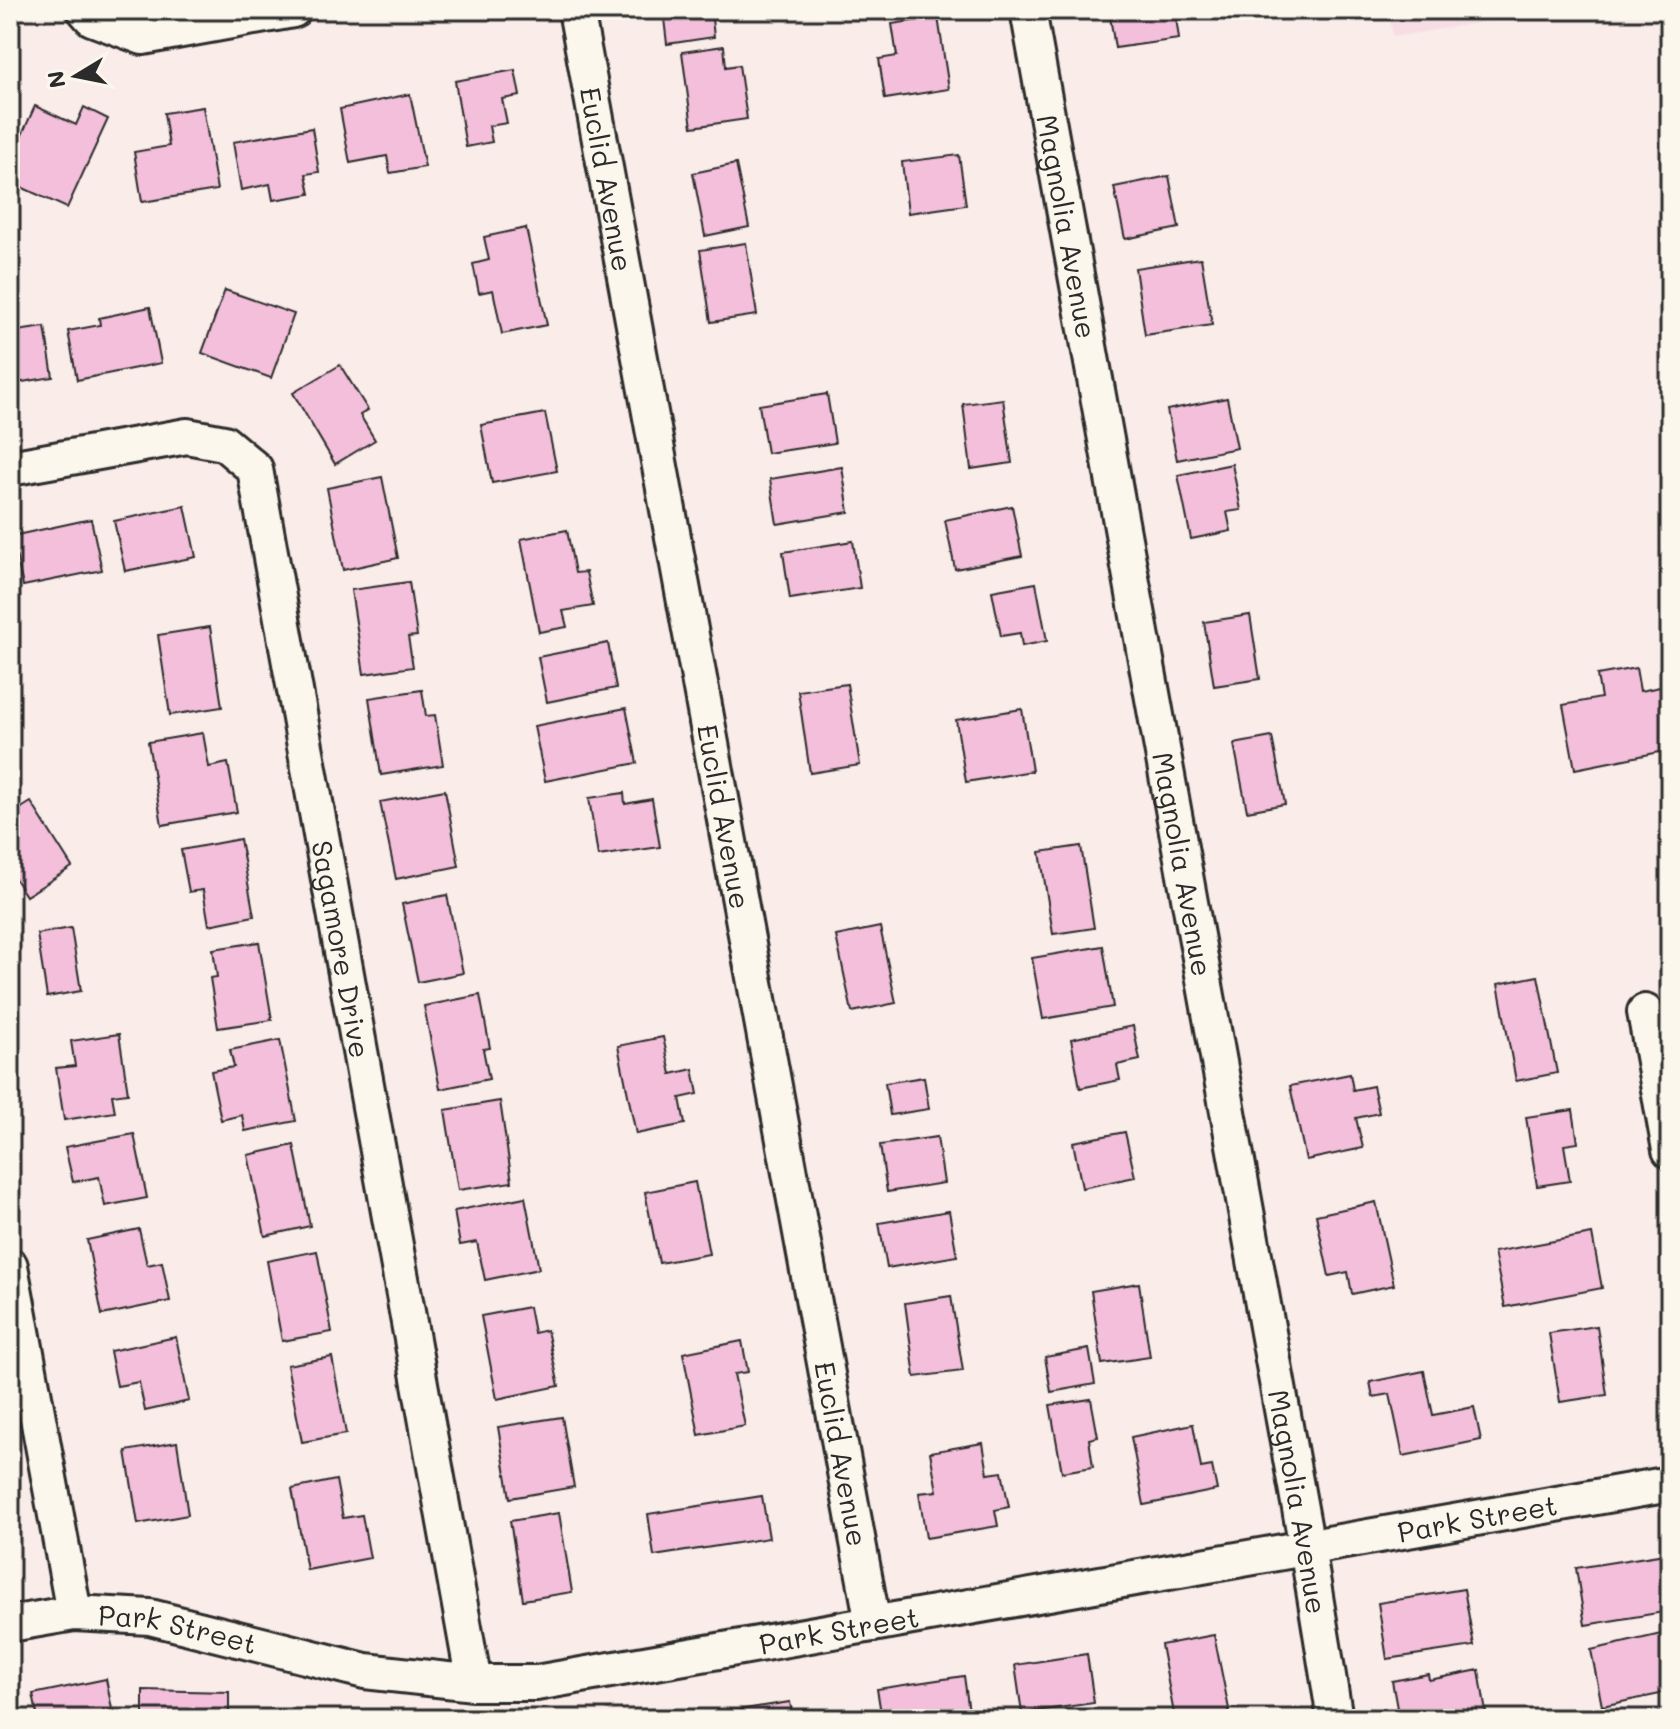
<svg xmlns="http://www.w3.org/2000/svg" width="1680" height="1729" font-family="Mali,sans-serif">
	<rect width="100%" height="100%" fill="#f9ece9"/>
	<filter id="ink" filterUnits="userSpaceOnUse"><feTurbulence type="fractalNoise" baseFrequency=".0125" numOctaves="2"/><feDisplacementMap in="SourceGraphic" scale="16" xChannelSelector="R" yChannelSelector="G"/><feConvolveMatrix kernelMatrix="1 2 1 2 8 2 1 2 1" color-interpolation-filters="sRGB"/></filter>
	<g filter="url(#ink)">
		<path fill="#f7dee5" d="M1388,10H1555L1393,37Z"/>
		<g fill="#f3bfdb" stroke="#2b2b2b" stroke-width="2">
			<path d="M663,10H711L714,37L667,44Z"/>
			<path d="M1109,10H1175L1179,39L1115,48Z"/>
			<path d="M938,17L949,89L885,99L879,59L897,56L892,24Z"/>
			<path d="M724,46L726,67L739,65L747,119L692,127L682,52Z"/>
			<path d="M515,70L520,96L502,99L507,123L489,126L492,142L466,147L455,81Z"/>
			<path d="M410,94L425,167L390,173L387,156L350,163L340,109Z"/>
			<path d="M35,106L76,125L84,107L108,119L67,208L10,182V161Z"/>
			<path d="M203,107L217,190L142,202L134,152L169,146L164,113Z"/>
			<path d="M312,128L319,172L306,174L310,194L273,200L270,184L241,190L233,142Z"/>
			<path d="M959,155L966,205L908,213L902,162Z"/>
			<path d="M736,164L749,227L705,236L693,173Z"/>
			<path d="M1169,176L1179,228L1125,239L1114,187Z"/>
			<path d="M526,228L547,325L502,334L493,290L479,293L473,264L489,260L484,237Z"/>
			<path d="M746,243L757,315L711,322L700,250Z"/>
			<path d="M1201,258L1212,325L1145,335L1135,268Z"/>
			<path d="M225,290L294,314L271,378L202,353Z"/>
			<path d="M150,307L161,363L77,380L68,331L100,325L99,318Z"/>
			<path d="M45,327L53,377L10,384V332Z"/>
			<path d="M340,365L368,410L360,415L375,440L335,464L293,393Z"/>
			<path d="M827,394L835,443L767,453L759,405Z"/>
			<path d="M1227,398L1237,448L1177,460L1167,410Z"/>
			<path d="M1003,399L1012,463L971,469L963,404Z"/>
			<path d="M545,413L557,471L492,483L481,425Z"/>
			<path d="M1232,464L1241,510L1227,512L1231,531L1191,539L1178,475Z"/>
			<path d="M842,467L849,512L777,524L770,479Z"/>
			<path d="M382,477L398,558L343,570L327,488Z"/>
			<path d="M185,506L196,557L125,571L114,521Z"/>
			<path d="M1012,506L1022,556L955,569L945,520Z"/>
			<path d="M91,519L102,570L23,586L12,536Z"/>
			<path d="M567,530L575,573L586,572L593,606L563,611L567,627L539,632L521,539Z"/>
			<path d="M853,541L860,588L790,599L783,552Z"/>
			<path d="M409,582L417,636L408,637L413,667L364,674L351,590Z"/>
			<path d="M1036,583L1047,641L1022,646L1020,633L1001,636L992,591Z"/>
			<path d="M1250,615L1260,679L1214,686L1204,622Z"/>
			<path d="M210,627L222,707L170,715L158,635Z"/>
			<path d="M608,643L616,688L547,702L538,657Z"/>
			<path d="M1636,668L1640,691L1670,685V750L1575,769L1563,705L1601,698L1597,675Z"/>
			<path d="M847,684L860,765L810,773L798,691Z"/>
			<path d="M422,690L426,716L435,715L443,765L381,775L369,698Z"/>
			<path d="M626,708L637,763L545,781L534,726Z"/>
			<path d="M1022,709L1032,771L966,782L956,720Z"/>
			<path d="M203,733L209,767L228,763L237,812L162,825L148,742Z"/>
			<path d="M1272,737L1285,804L1247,811L1234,744Z"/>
			<path d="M445,790L459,866L396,879L380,802Z"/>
			<path d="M624,793L625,804L652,799L660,847L598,856L589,798Z"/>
			<path d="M31,802L72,867L26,896L10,871V815Z"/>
			<path d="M240,839L254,916L209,925L203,890L189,892L181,850Z"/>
			<path d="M1081,846L1094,928L1053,934L1040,852Z"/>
			<path d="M447,895L463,973L418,982L402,904Z"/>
			<path d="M880,927L896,1003L852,1012L836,936Z"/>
			<path d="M71,928L81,991L47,997L37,934Z"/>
			<path d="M259,942L272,1020L218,1028L210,978L217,977L213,949Z"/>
			<path d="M1103,946L1113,1007L1043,1019L1032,958Z"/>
			<path d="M1538,976L1557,1073L1516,1081L1498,984Z"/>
			<path d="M480,995L490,1048L483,1049L489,1079L440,1089L424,1006Z"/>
			<path d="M1133,1026L1140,1060L1117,1065L1120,1080L1080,1088L1071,1039Z"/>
			<path d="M119,1034L128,1093L112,1095L115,1112L64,1120L56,1068L75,1066L71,1041Z"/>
			<path d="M663,1037L671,1074L693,1069L698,1094L680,1098L685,1124L636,1134L618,1046Z"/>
			<path d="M280,1040L296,1121L245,1131L242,1115L221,1120L211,1071L234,1067L230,1050Z"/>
			<path d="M1350,1074L1353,1090L1373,1086L1379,1113L1356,1118L1363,1148L1306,1160L1290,1086Z"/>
			<path d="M924,1077L929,1109L890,1115L885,1083Z"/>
			<path d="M500,1101L512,1182L458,1190L445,1110Z"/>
			<path d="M1573,1110L1578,1143L1564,1145L1570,1181L1537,1186L1526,1117Z"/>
			<path d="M1125,1132L1135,1177L1082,1188L1073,1142Z"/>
			<path d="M134,1134L147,1198L105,1206L99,1177L73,1182L65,1147Z"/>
			<path d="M937,1137L944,1183L887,1192L880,1145Z"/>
			<path d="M294,1145L310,1226L265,1236L248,1155Z"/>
			<path d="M695,1182L709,1254L659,1263L645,1192Z"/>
			<path d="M525,1197L539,1269L485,1280L477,1242L460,1245L454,1211Z"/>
			<path d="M1376,1202L1394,1285L1352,1294L1348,1272L1329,1276L1316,1215Z"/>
			<path d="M949,1211L957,1256L887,1268L879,1223Z"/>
			<path d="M139,1229L147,1265L162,1262L170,1301L102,1315L87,1240Z"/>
			<path d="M1592,1234L1602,1288L1505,1307L1494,1252Z"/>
			<path d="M317,1251L332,1332L282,1341L267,1261Z"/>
			<path d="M1139,1283L1150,1357L1102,1364L1091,1291Z"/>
			<path d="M951,1296L963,1371L915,1377L905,1303Z"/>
			<path d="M529,1307L534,1333L547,1330L559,1386L497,1399L481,1316Z"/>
			<path d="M1597,1326L1607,1395L1560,1402L1549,1333Z"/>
			<path d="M176,1337L189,1401L145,1411L139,1382L117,1386L110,1351Z"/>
			<path d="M742,1341L748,1372L734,1374L745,1426L699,1435L683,1353Z"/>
			<path d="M1089,1349L1095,1384L1051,1392L1045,1357Z"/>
			<path d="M332,1357L346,1434L302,1442L287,1365Z"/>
			<path d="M1424,1371L1433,1415L1474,1407L1481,1440L1403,1456L1390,1394L1373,1397L1370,1382Z"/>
			<path d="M1091,1399L1098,1437L1089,1439L1093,1467L1062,1472L1050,1405Z"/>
			<path d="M562,1417L574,1487L510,1498L498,1427Z"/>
			<path d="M1193,1424L1201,1468L1212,1466L1217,1490L1144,1505L1131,1437Z"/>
			<path d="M177,1442L188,1515L138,1524L126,1451Z"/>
			<path d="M983,1443L988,1474L1002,1472L1009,1507L995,1510L998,1526L926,1538L919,1493L937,1491L930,1452Z"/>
			<path d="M336,1480L343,1518L362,1515L370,1558L307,1570L292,1489Z"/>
			<path d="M762,1496L769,1538L654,1556L648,1514Z"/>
			<path d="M559,1513L572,1592L523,1600L510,1521Z"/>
			<path d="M1665,1554L1670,1585V1611L1585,1625L1576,1568Z"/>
			<path d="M1464,1589L1474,1646L1387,1659L1378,1603Z"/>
			<path d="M1670,1632V1692L1602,1706L1591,1650Z"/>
			<path d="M1214,1635L1231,1719H1175L1161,1645Z"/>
			<path d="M1087,1654L1094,1703L1022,1713L1015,1665Z"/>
			<path d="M1479,1670L1487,1719H1399L1392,1681L1428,1674L1429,1680Z"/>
			<path d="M964,1676L970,1719H882L877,1689Z"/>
			<path d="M106,1679L114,1719H38L33,1694Z"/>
			<path d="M143,1690L229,1692V1719H143Z"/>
			<path d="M790,1702L793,1719H705V1715Z"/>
			<path d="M1670,1711V1719H1625L1647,1715Z"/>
		</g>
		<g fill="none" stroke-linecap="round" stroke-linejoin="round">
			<defs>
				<g id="street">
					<path d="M85,10L92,18L143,37L293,10"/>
					<path id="s1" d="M576,10L873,1624"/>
					<path id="s2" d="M1028,10L1307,1547L1335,1719"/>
					<path id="s3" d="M10,468L187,436L224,443L255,469L474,1683"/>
					<path d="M1645,1012L1670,1150"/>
					<path d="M10,1266L74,1613"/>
					<path id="s4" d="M10,1624L74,1613L150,1617L365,1671L474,1683H536L1670,1484"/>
				</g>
			</defs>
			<use href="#street" stroke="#2b2b2b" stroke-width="40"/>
			<use href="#street" stroke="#fbf7ec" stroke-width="34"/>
		</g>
	</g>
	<g text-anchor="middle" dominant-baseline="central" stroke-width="8" stroke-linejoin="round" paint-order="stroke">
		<g font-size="28" fill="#2b2b2b" stroke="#fbf7ec">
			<text stroke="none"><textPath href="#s1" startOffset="172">Euclid Avenue</textPath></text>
			<text stroke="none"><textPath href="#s2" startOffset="220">Magnolia Avenue</textPath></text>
			<text stroke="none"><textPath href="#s1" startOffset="820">Euclid Avenue</textPath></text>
			<text stroke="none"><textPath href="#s2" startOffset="868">Magnolia Avenue</textPath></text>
			<text stroke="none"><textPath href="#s3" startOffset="746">Sagamore Drive</textPath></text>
			<text stroke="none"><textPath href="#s1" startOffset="1468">Euclid Avenue</textPath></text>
			<text stroke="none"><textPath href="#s2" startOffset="1516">Magnolia Avenue</textPath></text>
			<text stroke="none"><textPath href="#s4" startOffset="1490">Park Street</textPath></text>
			<text stroke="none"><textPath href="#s4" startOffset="170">Park Street</textPath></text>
			<text stroke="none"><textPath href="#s4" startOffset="842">Park Street</textPath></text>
		</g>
	</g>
	<rect width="1680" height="1729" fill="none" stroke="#fbf7ec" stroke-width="40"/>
	<rect x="20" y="20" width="1640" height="1689" fill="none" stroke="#2b2b2b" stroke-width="3" filter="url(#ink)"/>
	<g transform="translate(76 76) rotate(260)" stroke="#fbf7ec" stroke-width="6" paint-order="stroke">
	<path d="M0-6L14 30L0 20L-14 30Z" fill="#2b2b2b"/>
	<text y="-12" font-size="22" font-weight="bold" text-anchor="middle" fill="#2b2b2b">N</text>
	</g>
</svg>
